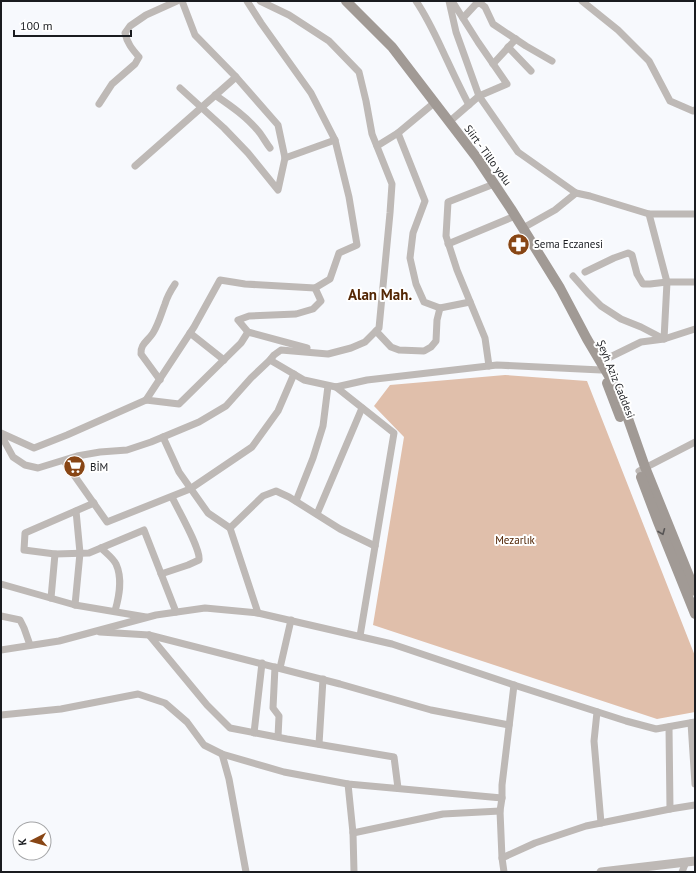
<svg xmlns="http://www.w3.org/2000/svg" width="696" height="873" font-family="'PT Sans',sans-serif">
	<rect width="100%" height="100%" fill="#f7f9fd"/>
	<path fill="#e0bfab" d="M505,375L587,381L695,656V712L657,719L373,625L404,437L374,406L390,385Z"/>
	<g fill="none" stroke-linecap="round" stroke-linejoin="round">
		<g stroke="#beb9b6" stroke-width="7">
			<path d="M416,1C429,20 437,39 447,60C454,75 461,90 469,105"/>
			<path d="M449,1L456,32L479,96L507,84L478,42L452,1"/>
			<path d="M582,1L618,30L649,61L670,101L693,111L695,110"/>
			<path d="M463,18L476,4L480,3L485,7L493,24L526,46L552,61"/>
			<path d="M508,47L531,71"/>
			<path d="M493,64L516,39"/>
			<path d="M180,88L224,128L248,153L278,190L285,158L278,125L236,77L195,35L182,1"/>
			<path d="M215,95C231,106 247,117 259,132C263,137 266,143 270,148"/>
			<path d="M99,104L112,84L135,64L139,57C132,49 127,43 125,33L130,26L146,15L177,1"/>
			<path d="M449,122L479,96L518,152L576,193L590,196L649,214L667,282L664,339L641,327L621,319L601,306L588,293L573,276"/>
			<path d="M398,133L434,103"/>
			<path d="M377,146L398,133L425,201L413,233L410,258L416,284L424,302L440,308L470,302"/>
			<path d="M285,158L335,140"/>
			<path d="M135,166L236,77"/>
			<path d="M649,214H695"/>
			<path d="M523,228L555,210L576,193"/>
			<path d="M448,244L515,216"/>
			<path d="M585,272L614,258L628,253L632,255L637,274L643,284H650L667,282H695"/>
			<path d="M376,331L391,347L399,350L424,351L431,347L436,341L437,320L440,308"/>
			<path d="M190,333L224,360"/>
			<path d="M307,348L248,332L238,320L249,316L296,314L313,309L321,301L315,288"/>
			<path d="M270,360L304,380L336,387L367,380L497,365L601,370"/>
			<path d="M600,362L641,342L664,339L695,329"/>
			<path d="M489,366L485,338L457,270L446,236L448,202L494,184"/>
			<path d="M160,380L141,354C140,344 148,341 153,333C159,323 161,314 165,304C167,297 171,290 175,284"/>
			<path d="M336,387L394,433L360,636"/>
			<path d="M146,400L194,327L220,280L245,284L315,288L330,279L339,253L357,245L349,197L335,140L311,93L261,23L247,1"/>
			<path d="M1,433L34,448L67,435L146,400L179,404L241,343L248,332"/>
			<path d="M1,435L13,457L25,465L38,468L77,456L100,452L127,450L151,442L199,422L226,406L251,378L270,360L274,355L281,350L328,354L351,348L365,342L379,328L390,213L392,184L372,134L366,101L359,72L329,41L289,15L260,1"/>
			<path d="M163,437L179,472L208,513L230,528L258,613"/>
			<path d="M64,461L107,522L190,489L252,447L278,411L294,374"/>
			<path d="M639,471L695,442"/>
			<path d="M296,501L313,458L323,426L328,386"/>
			<path d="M94,503L25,533L24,550L55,554L89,553L144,530L176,612"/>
			<path d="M317,514L362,408"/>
			<path d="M230,528L263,496L276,491L289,497L340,529L375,546"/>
			<path d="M101,548C106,553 113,558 116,564C123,579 119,597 115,611"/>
			<path d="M161,574L188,565L199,560C201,549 177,508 172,497"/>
			<path d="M1,584L75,605L146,617"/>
			<path d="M51,598L55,554"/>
			<path d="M75,605L80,553L76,511"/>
			<path d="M1,616L20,620L24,628L30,645"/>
			<path d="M100,632L149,635L340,684L431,710L509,725"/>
			<path d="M149,635L207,705L230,728L287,739L394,757L398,788"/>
			<path d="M1,650L59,641L156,615L205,608L258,613L392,644L514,685L626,721L656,729L695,722"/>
			<path d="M275,667L273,708L279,716L278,737"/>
			<path d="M280,668L291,620"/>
			<path d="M597,712L594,741L601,823"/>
			<path d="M1,715L61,709L138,694L165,703L187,722L204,745L222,754L284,772L348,784L502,798"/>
			<path d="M691,723L695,784"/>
			<path d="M669,727L670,809"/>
			<path d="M254,733L262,663"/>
			<path d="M319,744L323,679"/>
			<path d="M222,754L229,779L246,872"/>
			<path d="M348,784L353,833L354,872"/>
			<path d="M353,833L443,814L500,811"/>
			<path d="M502,858L500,811L502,798V785L514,685"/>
			<path d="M504,872L502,858L535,843L586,826L670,809L695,805"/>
			<path d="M682,872L686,862"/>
		</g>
		<path stroke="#beb9b6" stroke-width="9" d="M601,872L695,861"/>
		<g stroke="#a19a95" stroke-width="10">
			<path d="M346,1L392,47L477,158L511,209L560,288L587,339L619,393L645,467L695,591"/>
			<path d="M607,383L620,417"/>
			<path d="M641,477L658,522L695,614"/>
		</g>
	</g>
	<defs><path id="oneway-chevron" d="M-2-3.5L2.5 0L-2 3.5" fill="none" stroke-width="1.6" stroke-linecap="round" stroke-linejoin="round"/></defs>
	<use stroke="#575555" href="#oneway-chevron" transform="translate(662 532) rotate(68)"/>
	<defs>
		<symbol id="pharmacy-disc" viewBox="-11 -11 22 22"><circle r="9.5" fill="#884615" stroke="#fff"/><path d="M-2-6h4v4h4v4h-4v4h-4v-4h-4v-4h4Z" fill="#fff"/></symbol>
		<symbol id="supermarket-disc" viewBox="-11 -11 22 22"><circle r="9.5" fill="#884615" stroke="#fff"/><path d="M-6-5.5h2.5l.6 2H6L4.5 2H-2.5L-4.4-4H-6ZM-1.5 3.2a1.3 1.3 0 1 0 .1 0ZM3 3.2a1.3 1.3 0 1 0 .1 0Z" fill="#fff"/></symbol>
	</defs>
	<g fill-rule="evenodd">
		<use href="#pharmacy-disc" x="506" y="232" width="25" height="25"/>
		<use href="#supermarket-disc" x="62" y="454" width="25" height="25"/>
	</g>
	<g text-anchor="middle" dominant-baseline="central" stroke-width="4" stroke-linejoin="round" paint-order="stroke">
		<g font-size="11" fill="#1a1c20" stroke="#fff">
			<text transform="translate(488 155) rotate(54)">Siirt - Tillo yolu</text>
			<text transform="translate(616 379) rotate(68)">Şeyh Aziz Caddesi</text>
		</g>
		<g font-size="11" fill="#1a1c20" stroke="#fff" text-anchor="start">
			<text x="534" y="244">Sema Eczanesi</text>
			<text x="90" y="467">BİM</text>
		</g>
		<g font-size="11" fill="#4f2200" stroke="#fff">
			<text x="515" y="540">Mezarlık</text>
		</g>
		<g font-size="15" font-weight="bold" fill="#542704" stroke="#fff">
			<text x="380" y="294">Alan Mah.</text>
		</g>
	</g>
	<rect width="696" height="873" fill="none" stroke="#1a1c20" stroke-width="4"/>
	<g transform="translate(32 841) rotate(264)"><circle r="19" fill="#ffffff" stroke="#a3a4a6"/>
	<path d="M0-3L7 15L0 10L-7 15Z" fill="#884615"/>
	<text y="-6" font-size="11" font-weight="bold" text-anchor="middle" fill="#1a1c20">K</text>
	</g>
	<path d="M14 30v6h117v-6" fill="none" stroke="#1a1c20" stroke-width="2"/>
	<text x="20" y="30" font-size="12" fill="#1a1c20" stroke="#ffffff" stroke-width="3" paint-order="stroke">100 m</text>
</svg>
